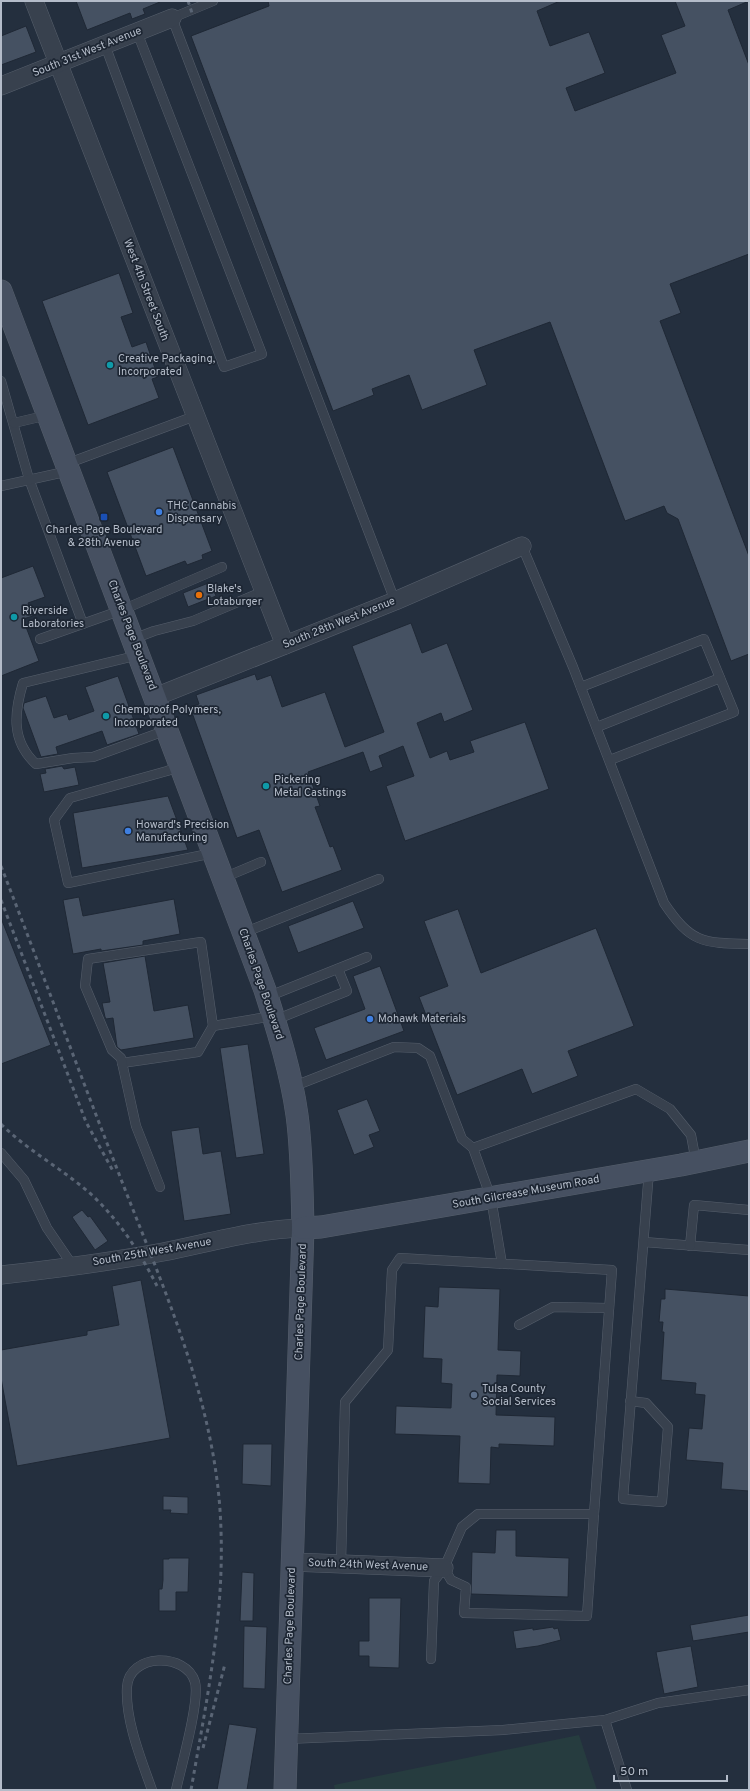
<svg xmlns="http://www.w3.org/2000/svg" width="750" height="1791" font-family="Overpass,sans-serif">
	<rect width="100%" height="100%" fill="#242f3e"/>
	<path fill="#263c3f" d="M579,1735L597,1790H335L334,1785Z"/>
	<g fill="#455162" stroke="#1f2835">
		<path d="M76,1H160V2L143,9L145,14L132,19L130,13L87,30Z"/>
		<path d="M268,1H560L537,11L550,46L589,32L605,73L566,88L575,111L676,73L661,35L685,26L675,1H749L728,10L749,65V254L670,284L681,313L660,321L749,556V654L731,661L678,519L667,513L664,506L625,521L550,322L474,350L487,385L422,410L409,375L372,389L374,395L333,411L191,36L269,6Z"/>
		<path d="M26,26L36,52L1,65V36Z"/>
		<path d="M119,273L133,313L121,317L132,347L146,342L158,377L152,379L159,398L88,425L42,301Z"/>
		<path d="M173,447L212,551L202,555L203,559L187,565L185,561L146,576L107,472Z"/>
		<path d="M33,566L45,597L28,603L33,616L23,619L39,661L1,676V578Z"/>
		<path d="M211,582L216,596L188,607L183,593Z"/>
		<path d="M411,623L422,653L447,643L473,710L444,722L441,713L417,723L430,758L447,751L450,760L474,752L470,741L525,722L549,789L405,841L386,786L414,776L403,746L379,756L383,767L370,772L363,752L308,772L320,806L315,807L330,847L333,846L342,870L282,892L259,830L237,838L190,707L199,704L196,695L255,674L257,680L271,675L282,707L325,692L345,747L384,732L352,646Z"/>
		<path d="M118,676L139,734L107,745L102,731L56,747L58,754L41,757L23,708L24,703L46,696L54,718L67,714L69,720L94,711L85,687Z"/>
		<path d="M62,766L64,769L75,767L79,785L44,792L40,774L46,773L45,769Z"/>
		<path d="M168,796L188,850L82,868L73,813Z"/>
		<path d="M79,897L83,916L174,899L180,934L143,941V945L101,951V949L73,954L63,900Z"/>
		<path d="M353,901L364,928L298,953L288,926Z"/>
		<path d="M458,909L481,973L596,928L634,1026L568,1051L578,1076L532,1094L522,1069L457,1095L419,997L448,986L424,921Z"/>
		<path d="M1,918L51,1045L1,1064Z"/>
		<path d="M145,956L154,1011L188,1005L194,1038L121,1050L117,1047L113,1018L106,1019L105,1017L102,1003L110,1002L103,963Z"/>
		<path d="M380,966L404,1031L326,1060L314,1028L365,1009L353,976Z"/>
		<path d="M248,1044L264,1154L236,1158L220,1048Z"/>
		<path d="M367,1099L380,1131L369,1135L374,1147L354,1155L337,1110Z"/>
		<path d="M199,1127L203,1154L221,1151L231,1214L184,1221L171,1131Z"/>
		<path d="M82,1210L88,1217L90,1216L108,1241L95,1250L72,1217Z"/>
		<path d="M141,1280L170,1438L17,1466L1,1378V1350L87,1335V1331L119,1325L112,1286Z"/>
		<path d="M439,1287L500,1289L498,1350L521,1351L520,1376L497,1375L496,1415L555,1417L554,1446L499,1444V1448L491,1447L490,1484L458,1483L460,1436L395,1434L396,1406L451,1408L452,1384L441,1383L442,1359L423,1358L425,1306L438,1307Z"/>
		<path d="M665,1289L749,1296V1491L721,1489L723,1463L686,1460L689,1428L702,1429L705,1395L695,1394L696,1383L661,1380L664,1332H662L663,1322H659L661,1299H665Z"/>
		<path d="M243,1444H272L271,1486L242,1484Z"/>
		<path d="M163,1496L188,1497V1514L170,1513L171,1510H163Z"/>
		<path d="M496,1530H516V1556L569,1558L568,1597L471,1594L472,1552L495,1553Z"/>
		<path d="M169,1558H189L188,1592H176V1611H159V1589H162L163,1580V1559H169Z"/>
		<path d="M242,1572L254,1573L253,1621H240Z"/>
		<path d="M369,1598H401L399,1668L369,1667V1656H359V1641H369Z"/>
		<path d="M749,1615V1632L693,1641L690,1625Z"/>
		<path d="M244,1626L267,1627L265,1689L243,1688Z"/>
		<path d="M553,1627L554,1629L558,1628L561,1640L538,1646L516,1649L513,1631L533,1628V1630Z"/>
		<path d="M691,1646L698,1687L664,1694L656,1652Z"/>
		<path d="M229,1724L257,1728L247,1790H217Z"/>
	</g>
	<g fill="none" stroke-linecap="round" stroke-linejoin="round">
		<defs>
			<g id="lane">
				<path d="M213,1L172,18L395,601"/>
				<path d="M105,45L224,367L262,354L137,32"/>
				<path d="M1,381L29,479L83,624"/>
				<path d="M14,423L48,415"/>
				<path d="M66,464L195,416"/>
				<path d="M1,486L69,471"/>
				<path d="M522,546L573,667L664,903C691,943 702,943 749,944"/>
				<path d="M40,639L122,610L222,567"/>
				<path d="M133,639L154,631L193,621L264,591"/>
				<path d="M139,655L23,683C14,713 11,741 36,764L73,758L93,757L167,730"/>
				<path d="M581,687L704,639L734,712L610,760"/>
				<path d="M597,727L720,678"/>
				<path d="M181,766L167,771L70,798L54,820L68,883L213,853"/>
				<path d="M223,878L261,862"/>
				<path d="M243,933L379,879"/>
				<path d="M267,997L367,957"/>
				<path d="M275,1020L347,991L338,969"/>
				<path d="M122,1063L198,1052L213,1026"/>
				<path d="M292,1087L394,1047L418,1048L430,1056L462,1139L473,1148"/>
				<path d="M1,1153L24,1180L47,1228L73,1266"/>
				<path d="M160,1187L136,1126L121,1058L112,1050L85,986L88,959L201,942L213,1026L273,1016"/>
				<path d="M644,1242L749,1250"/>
				<path d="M690,1246L694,1205L749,1210"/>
				<path d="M502,1264L491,1198L473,1148L636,1089L670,1109L691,1135L696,1162"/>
				<path d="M519,1325L553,1307L609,1308"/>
				<path d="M630,1401L646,1403L668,1427L662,1502L623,1499L649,1171"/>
				<path d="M341,1564L345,1402L388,1350L392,1270L400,1258L612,1270L594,1514"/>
				<path d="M431,1659L434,1581L444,1568L462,1527L478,1514H594L587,1616L464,1613L466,1587L451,1580L444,1568"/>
				<path d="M605,1720L627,1790"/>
				<path d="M287,1739L503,1730L605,1720L658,1703L749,1690"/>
				<path d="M152,1790C141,1759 125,1720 127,1687C129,1653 186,1652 195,1682C200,1701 181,1767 176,1790"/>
			</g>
			<g id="street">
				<path d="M34,1L285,645"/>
				<path d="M1,86L172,18"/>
				<path d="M155,697L395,601L522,546"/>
				<path d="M1,1275C55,1269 109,1262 163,1252C209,1243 256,1229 303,1228"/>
				<path d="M292,1562L444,1568"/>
			</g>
			<g id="secondary">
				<path d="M1,291L265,990C278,1031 291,1072 297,1115C302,1152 302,1190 303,1228L285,1790"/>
				<path d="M303,1228L321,1227L681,1165L749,1151"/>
			</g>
		</defs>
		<use href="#lane" stroke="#565f6c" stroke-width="10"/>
		<use href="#street" stroke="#565f6c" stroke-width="19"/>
		<use href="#secondary" stroke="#565f6c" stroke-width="23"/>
		<use href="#lane" stroke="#38414e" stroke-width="9"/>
		<use href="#street" stroke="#38414e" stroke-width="18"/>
		<use href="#secondary" stroke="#465061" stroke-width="22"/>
		<g stroke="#5a6575" stroke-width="3" stroke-dasharray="4 4" stroke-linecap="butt">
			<path d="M188,1L192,13"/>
			<path d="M1,866C41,969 79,1072 119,1174C163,1288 218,1406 221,1531C224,1618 206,1704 191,1790"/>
			<path d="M1,900L86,1122L113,1171"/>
			<path d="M1,1124C29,1152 65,1170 94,1197C120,1222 141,1254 157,1286"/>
			<path d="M203,1748L225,1664"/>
		</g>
	</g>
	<g fill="#0f9aa8" stroke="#1d2633" stroke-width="1.5">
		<circle cx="110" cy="365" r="4"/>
		<circle cx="14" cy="617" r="4"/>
		<circle cx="106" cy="716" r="4"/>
		<circle cx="266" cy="786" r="4"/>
	</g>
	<g fill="#3f7fe0" stroke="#1d2633" stroke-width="1.5">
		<circle cx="159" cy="512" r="4"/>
		<circle cx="128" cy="831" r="4"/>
		<circle cx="370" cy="1019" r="4"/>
	</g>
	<rect fill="#1a4fb4" stroke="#1d2633" stroke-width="1.5" x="100" y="513" width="8" height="8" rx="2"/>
	<circle fill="#e8710a" stroke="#1d2633" stroke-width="1.5" cx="199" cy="595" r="4"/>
	<circle fill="#5c6f8a" stroke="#1d2633" stroke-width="1.5" cx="474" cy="1395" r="4"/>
	<g text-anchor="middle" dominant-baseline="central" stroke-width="3.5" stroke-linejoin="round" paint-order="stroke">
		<g font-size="11" fill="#b4bcc9" stroke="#1d2633">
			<text transform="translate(87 52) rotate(-22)">South 31st West Avenue</text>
			<text transform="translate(146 290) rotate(69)">West 4th Street South</text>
			<text transform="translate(339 623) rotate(-22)">South 28th West Avenue</text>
			<text transform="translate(132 635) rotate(69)">Charles Page Boulevard</text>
			<text transform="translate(261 984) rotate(71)">Charles Page Boulevard</text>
			<text transform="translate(526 1192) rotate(-10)">South Gilcrease Museum Road</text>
			<text transform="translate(152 1252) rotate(-10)">South 25th West Avenue</text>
			<text transform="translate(301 1302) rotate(-88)">Charles Page Boulevard</text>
			<text transform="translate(368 1565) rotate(2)">South 24th West Avenue</text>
			<text transform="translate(290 1626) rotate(-88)">Charles Page Boulevard</text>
		</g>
		<g font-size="11" fill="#b4bcc9" stroke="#1d2633" text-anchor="start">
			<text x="118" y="359">Creative Packaging,<tspan x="118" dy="13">Incorporated</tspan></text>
			<text x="167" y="506">THC Cannabis<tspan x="167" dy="13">Dispensary</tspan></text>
			<text x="104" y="530" text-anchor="middle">Charles Page Boulevard<tspan x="104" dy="13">&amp; 28th Avenue</tspan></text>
			<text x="207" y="589">Blake's<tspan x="207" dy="13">Lotaburger</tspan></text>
			<text x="22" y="611">Riverside<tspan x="22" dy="13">Laboratories</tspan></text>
			<text x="114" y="710">Chemproof Polymers,<tspan x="114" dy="13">Incorporated</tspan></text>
			<text x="274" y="780">Pickering<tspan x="274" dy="13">Metal Castings</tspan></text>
			<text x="136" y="825">Howard's Precision<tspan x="136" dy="13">Manufacturing</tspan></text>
			<text x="378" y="1019">Mohawk Materials</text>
			<text x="482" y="1389">Tulsa County<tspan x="482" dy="13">Social Services</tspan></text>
		</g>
	</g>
	<rect width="750" height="1791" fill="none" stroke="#b4bcc9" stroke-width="4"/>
	<path d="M614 1775v6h113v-6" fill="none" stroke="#b4bcc9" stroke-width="2"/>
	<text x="620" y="1775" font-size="12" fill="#b4bcc9" stroke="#1d2633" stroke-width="3" paint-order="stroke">50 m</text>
</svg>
